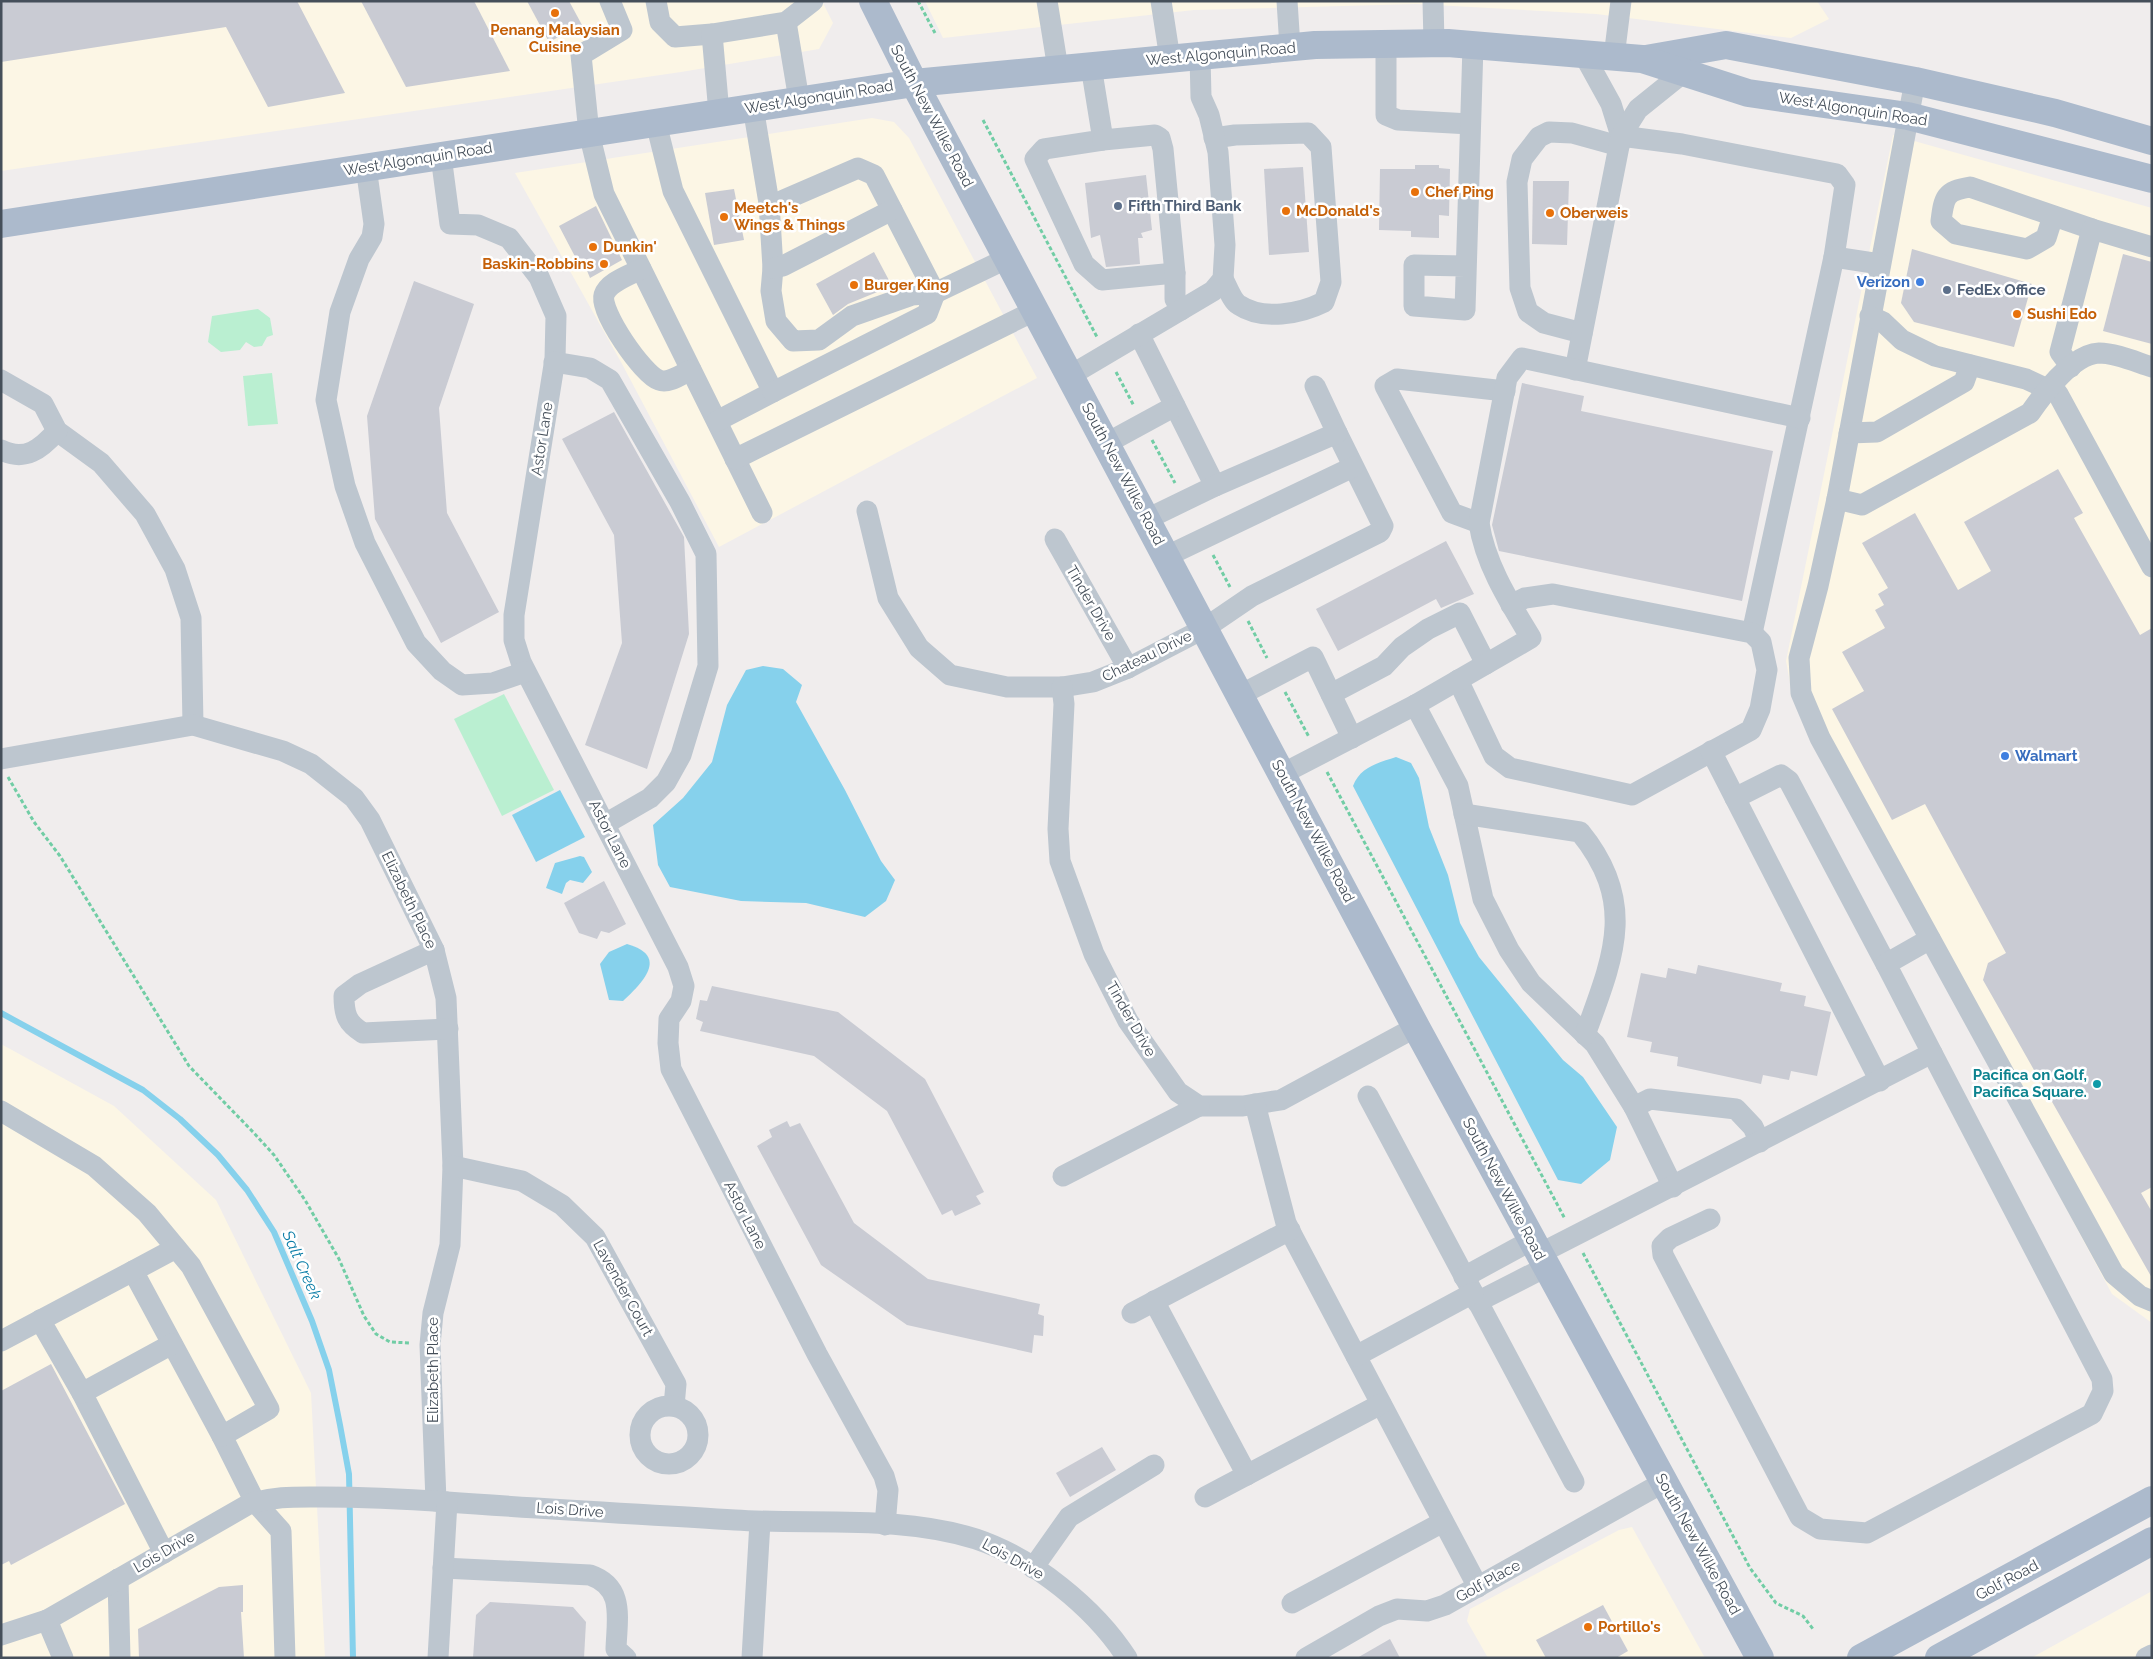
<svg xmlns="http://www.w3.org/2000/svg" width="2153" height="1659" font-family="Raleway,sans-serif">
	<rect width="100%" height="100%" fill="#f0eded"/>
	<g fill="#fcf6e5">
		<path d="M1,1H822L833,23L819,49L681,72L1,171Z"/>
		<path d="M925,1H1817L1829,19L1791,38L1596,14L1416,4L1194,10L943,38Z"/>
		<path d="M872,118L894,122L909,138L1037,378L719,547L621,362L515,173Z"/>
		<path d="M1893,135L2152,208V1323L2112,1294L1793,699L1786,661Z"/>
		<path d="M1,1044L114,1106L216,1200L311,1393L325,1658H1Z"/>
		<path d="M1632,1527L1705,1658H1488L1467,1621L1470,1609L1619,1530Z"/>
		<path d="M2152,1591V1658H2031Z"/>
	</g>
	<g fill="#baefd1">
		<path d="M258,309L270,318L273,335L267,337L262,346L254,347L246,342L240,350L221,352L208,342L212,316Z"/>
		<path d="M272,373L278,424L248,426L243,376Z"/>
		<path d="M504,694L554,790L502,816L454,719Z"/>
	</g>
	<g fill="#86d1ec">
		<path d="M763,666L783,669L802,685L796,702L845,790L881,861L895,880L886,901L865,917L806,903L741,901L670,887L658,865L653,825L683,798L712,762L727,705L746,670Z"/>
		<path d="M1396,757L1411,763L1419,778L1429,827L1448,875L1460,923L1479,957L1563,1060L1583,1077L1617,1127L1610,1160L1581,1184L1558,1180L1353,786C1360,767 1378,763 1396,757Z"/>
		<path d="M560,790L585,837L536,862L512,815Z"/>
		<path d="M580,856L584,857L592,872L583,883L570,880L566,883L562,894L546,888L555,863Z"/>
		<path d="M627,944C670,956 642,983 623,1001L609,1000L600,964L609,952Z"/>
	</g>
	<g fill="none" stroke-linecap="round" stroke-linejoin="round">
		<path stroke="#86d1ec" stroke-width="6" d="M1,1013L143,1090L180,1119L218,1155L247,1190L274,1232L312,1321L329,1370L340,1425L349,1474L353,1658"/>
	</g>
	<g fill="#c9cbd3">
		<path d="M1,1H297L345,93L268,107L226,27L1,62Z"/>
		<path d="M361,1H474L510,71L406,87Z"/>
		<path d="M527,1H569L582,25L549,42Z"/>
		<path d="M1415,165H1439V168L1450,169L1449,216L1439,215V238L1411,237V231L1379,230L1380,169H1415Z"/>
		<path d="M1303,167L1309,252L1269,255L1264,169Z"/>
		<path d="M1146,175L1152,230L1141,233L1143,238H1138L1140,264L1106,267L1100,235L1091,238L1085,183Z"/>
		<path d="M1533,181H1569L1567,245L1532,244Z"/>
		<path d="M734,189L744,240L714,245L705,193Z"/>
		<path d="M596,206L622,260L590,278L586,268L582,270L559,226Z"/>
		<path d="M1912,249L2032,284L2014,347L1914,322L1901,303Z"/>
		<path d="M874,252L892,286L848,304L833,315L816,284Z"/>
		<path d="M2123,254L2152,262V344L2103,331Z"/>
		<path d="M414,281L474,304L439,408L447,513L499,612L441,643L375,519L367,416Z"/>
		<path d="M1522,383L1584,396L1581,411L1773,451L1742,601L1499,551L1492,525Z"/>
		<path d="M614,412L684,537L689,634L647,769L585,745L622,643L614,535L562,439Z"/>
		<path d="M2058,469L2083,513L2074,518L2140,635L2152,628V1187L2141,1193L2152,1212V1278L1983,980L1988,963L2006,953L1925,804L1892,820L1832,709L1864,691L1842,652L1885,628L1875,610L1884,605L1878,594L1888,588L1862,543L1915,513L1958,590L1991,571L1964,522Z"/>
		<path d="M1446,541L1474,594L1441,608L1436,599L1338,651L1316,609Z"/>
		<path d="M604,881L626,924L609,933L601,931L597,939L579,933L564,903Z"/>
		<path d="M1698,965L1782,983L1780,991L1806,996L1804,1006L1831,1012L1817,1076L1791,1071L1789,1080L1763,1075L1761,1084L1677,1066L1678,1057L1650,1052L1652,1042L1627,1037L1641,973L1666,978L1668,968L1696,974Z"/>
		<path d="M712,986L838,1012L925,1079L984,1192L976,1196L981,1204L955,1216L952,1210L942,1215L887,1111L814,1056L700,1031L703,1022L696,1019L700,1000L707,1001Z"/>
		<path d="M787,1121L790,1127L800,1123L854,1223L928,1279L1040,1304L1038,1314L1044,1316L1043,1336L1034,1335L1032,1353L907,1325L821,1265L757,1146L772,1137L769,1130Z"/>
		<path d="M51,1364L125,1504L11,1565L9,1561L1,1565V1391Z"/>
		<path d="M1102,1447L1116,1470L1070,1497L1056,1473Z"/>
		<path d="M243,1585V1612H241L244,1658H139L138,1629L219,1587Z"/>
		<path d="M490,1602L573,1607L586,1622L584,1658H473L476,1615Z"/>
		<path d="M1603,1605L1628,1651L1616,1658H1546L1536,1640Z"/>
		<path d="M1390,1639L1400,1658H1357Z"/>
	</g>
	<g fill="none" stroke-linecap="round" stroke-linejoin="round">
		<g stroke="#71cda5" stroke-width="3" stroke-dasharray="4 2.5" stroke-linecap="butt">
			<path d="M918,1L935,33"/>
			<path d="M983,120L1097,337"/>
			<path d="M1116,372L1134,406"/>
			<path d="M1152,440L1175,483"/>
			<path d="M1213,555L1230,587"/>
			<path d="M1248,621L1267,658"/>
			<path d="M1285,692L1309,737"/>
			<path d="M1327,772L1565,1219"/>
			<path d="M8,777L34,822L60,856L189,1066L254,1133L274,1155L305,1200L339,1259L364,1316L376,1334L390,1342L410,1343"/>
			<path d="M1583,1253L1750,1568L1776,1603L1803,1616L1813,1629"/>
		</g>
		<g stroke="#bdc6cf" stroke-width="21">
			<path d="M610,1L622,30L581,55L589,133L604,194L762,513"/>
			<path d="M656,1L660,22L675,37L712,34"/>
			<path d="M1047,1L1058,69"/>
			<path d="M1161,1L1170,59"/>
			<path d="M1287,1L1290,47"/>
			<path d="M1433,1L1434,43"/>
			<path d="M786,22L799,100"/>
			<path d="M1386,44V115L1398,120L1470,124"/>
			<path d="M1584,55L1611,104L1621,136"/>
			<path d="M1614,57L1621,1"/>
			<path d="M1091,66L1103,140L1044,149L1035,159L1084,264L1102,280L1175,273"/>
			<path d="M1915,81L1837,499L1818,586L1799,658L1801,693L1820,738L2114,1274L2140,1296L2152,1301"/>
			<path d="M753,107L769,203L773,268L771,291L776,321L793,341L819,340L852,316L912,295L935,293L1008,258"/>
			<path d="M719,113L712,34L786,22L813,1"/>
			<path d="M656,123L673,191L773,392L717,421"/>
			<path d="M1621,136L1682,144L1837,174L1845,185L1834,257"/>
			<path d="M1214,138L1235,135L1308,133L1321,147L1331,282L1324,302C1300,314 1263,321 1239,305C1232,301 1227,286 1223,279"/>
			<path d="M1103,140L1155,135L1160,138L1163,149L1175,273V299L1181,310"/>
			<path d="M441,156L450,224L478,225L509,238L539,277L556,316L555,359L514,615V640L521,662L678,967L684,986L681,1001L669,1019L668,1043L671,1069L817,1354L884,1476L888,1490L885,1525"/>
			<path d="M366,167L374,224L372,237L359,259L340,312L326,400L345,486L365,543L416,643L442,671L462,685L493,683L525,672"/>
			<path d="M769,203H777L858,168L874,175L935,293L927,314L773,392"/>
			<path d="M2053,216L2046,238L2027,249L1956,234L1941,221C1944,197 1945,191 1970,187L2092,229"/>
			<path d="M1465,266L1414,265V306L1465,310L1473,45"/>
			<path d="M773,268L783,266L892,210"/>
			<path d="M641,269C630,275 608,282 604,295C599,311 643,375 659,380C669,384 682,374 691,370"/>
			<path d="M1870,316L1883,322L1902,340L1935,356L2026,379L2058,394L2152,567"/>
			<path d="M1582,333L1544,323L1528,312L1520,288L1517,182L1522,159L1539,137L1549,132L1572,133L1619,146"/>
			<path d="M1139,334L1215,486"/>
			<path d="M554,362L590,368L610,380L680,502L706,554L708,666L681,755L666,782L650,798L605,824"/>
			<path d="M2071,367L2060,352L2092,229L2152,247"/>
			<path d="M1575,370L1621,136L1638,109L1684,72"/>
			<path d="M1071,375L1213,291L1223,279L1225,245L1218,152L1209,115L1201,97L1200,56"/>
			<path d="M1,380L43,404L57,431L101,463L145,514L175,569L191,618L193,725"/>
			<path d="M1849,433L1877,432L1964,382L1970,365"/>
			<path d="M1107,443L1175,406"/>
			<path d="M1,450C25,462 41,449 57,431"/>
			<path d="M735,459L1036,310"/>
			<path d="M1837,499L1862,505L2030,413C2043,394 2073,354 2099,353C2116,353 2136,362 2152,367"/>
			<path d="M867,511L888,598L919,648L950,675L1007,687H1062L1093,682L1128,668L1205,628L1252,596L1380,532L1383,526L1337,433"/>
			<path d="M1147,519L1215,486L1337,433L1315,386"/>
			<path d="M1479,523L1452,513L1385,386L1397,379L1505,391"/>
			<path d="M1055,539L1128,668"/>
			<path d="M1167,556L1353,467"/>
			<path d="M1752,633L1834,257L1880,264"/>
			<path d="M1458,680L1494,756L1510,768L1632,795L1751,730L1760,709L1767,670L1761,642L1752,633L1553,594L1525,598L1511,605"/>
			<path d="M1062,687L1064,704L1058,829L1060,861L1094,954L1128,1021L1178,1092L1199,1106H1243L1281,1100L1416,1027"/>
			<path d="M1331,694L1384,666L1402,647L1428,629L1460,613L1486,664"/>
			<path d="M1240,695L1313,657L1352,738"/>
			<path d="M1415,705L1458,786L1483,899L1509,950L1531,983L1595,1044L1634,1107"/>
			<path d="M1711,751L1880,1081"/>
			<path d="M1,759L193,725L283,751L311,764L354,798L370,820L434,950L446,998L453,1166L450,1245L433,1313L430,1345L436,1501"/>
			<path d="M1282,774L1415,705L1531,638C1510,603 1485,564 1479,523L1507,378L1522,358L1800,418"/>
			<path d="M1735,798L1781,775L1789,781L1886,964"/>
			<path d="M1464,814L1580,832C1638,903 1613,958 1585,1035"/>
			<path d="M434,950L360,984L344,996C344,1015 347,1023 363,1033L448,1029"/>
			<path d="M1368,1096L1574,1482"/>
			<path d="M1255,1104L1286,1223L1292,1235L1478,1587"/>
			<path d="M1,1111L94,1166L147,1213L191,1266L269,1409L222,1436L255,1502L281,1531L285,1658"/>
			<path d="M453,1166L522,1181L562,1205L595,1237L676,1384L674,1406"/>
			<path d="M1063,1176L1199,1106"/>
			<path d="M1673,1187L1634,1107L1650,1099L1736,1109L1753,1127L1760,1142"/>
			<path d="M1710,1219L1670,1238L1662,1246L1663,1255L1800,1517L1820,1529L1867,1533L2092,1414L2103,1391L2102,1379L1932,1053"/>
			<path d="M176,1248L133,1271L222,1436"/>
			<path d="M1539,1254L1932,1053L1886,964L1930,939"/>
			<path d="M1464,1277L1532,1240"/>
			<path d="M1154,1301L1247,1475"/>
			<path d="M1477,1302L1546,1267"/>
			<path d="M1132,1313L1290,1230"/>
			<path d="M40,1320L82,1393L164,1553"/>
			<path d="M1,1341L133,1271"/>
			<path d="M1356,1356L1473,1293"/>
			<path d="M82,1393L172,1344"/>
			<circle cx="669" cy="1435" r="29"/>
			<path d="M1205,1497L1381,1404"/>
			<path d="M443,1568L590,1575C625,1587 617,1618 616,1649L626,1658"/>
			<path d="M1033,1568L1069,1517L1154,1465"/>
			<path d="M118,1579L120,1658"/>
			<path d="M1292,1603L1443,1522"/>
			<path d="M47,1620L63,1658"/>
			<path d="M1,1635L47,1620L249,1504C275,1496 295,1497 322,1497C364,1497 405,1499 447,1502C543,1509 639,1514 735,1520C814,1525 900,1515 976,1539C1033,1558 1095,1608 1127,1658"/>
			<path d="M438,1658L447,1502"/>
			<path d="M752,1658L760,1522"/>
			<path d="M1306,1658L1379,1616L1397,1609L1427,1611L1445,1605L1664,1482"/>
			<path d="M2146,1658L2152,1655"/>
		</g>
		<g stroke="#acbacc" stroke-width="28">
			<path d="M873,1L914,83L1416,1027L1760,1658"/>
			<path d="M1646,59L1726,45L1915,81L2055,113L2152,141"/>
			<path d="M1,224L914,83L1315,45L1448,43L1642,59L1748,93L1908,116L2152,179"/>
			<path d="M1861,1658L2152,1500"/>
			<path d="M1939,1658L2152,1541"/>
		</g>
	</g>
	<g fill="#e8710a" stroke="#fff" stroke-width="2">
		<circle cx="555" cy="13" r="5"/>
		<circle cx="1415" cy="192" r="5"/>
		<circle cx="1286" cy="211" r="5"/>
		<circle cx="1550" cy="213" r="5"/>
		<circle cx="724" cy="217" r="5"/>
		<circle cx="593" cy="247" r="5"/>
		<circle cx="604" cy="264" r="5"/>
		<circle cx="854" cy="285" r="5"/>
		<circle cx="2017" cy="314" r="5"/>
		<circle cx="1588" cy="1627" r="5"/>
	</g>
	<g fill="#5c6f8a" stroke="#fff" stroke-width="2">
		<circle cx="1118" cy="206" r="5"/>
		<circle cx="1947" cy="290" r="5"/>
	</g>
	<g fill="#3f7fe0" stroke="#fff" stroke-width="2">
		<circle cx="1920" cy="282" r="5"/>
		<circle cx="2005" cy="756" r="5"/>
	</g>
	<circle fill="#0f9aa8" stroke="#fff" stroke-width="2" cx="2097" cy="1084" r="5"/>
	<g text-anchor="middle" dominant-baseline="central" stroke-width="5" stroke-linejoin="round" paint-order="stroke">
		<g font-size="15" font-weight="bold" fill="#c56008" stroke="#fff" text-anchor="start">
			<text x="555" y="30" text-anchor="middle">Penang Malaysian<tspan x="555" dy="17">Cuisine</tspan></text>
			<text x="1425" y="192">Chef Ping</text>
			<text x="734" y="208">Meetch's<tspan x="734" dy="17">Wings &amp; Things</tspan></text>
			<text x="1296" y="211">McDonald's</text>
			<text x="1560" y="213">Oberweis</text>
			<text x="603" y="247">Dunkin'</text>
			<text x="594" y="264" text-anchor="end">Baskin-Robbins</text>
			<text x="864" y="285">Burger King</text>
			<text x="2027" y="314">Sushi Edo</text>
			<text x="1598" y="1627">Portillo's</text>
		</g>
		<g font-size="15" fill="#454f5a" stroke="#fff">
			<text transform="translate(1221 54) rotate(-5)">West Algonquin Road</text>
			<text transform="translate(819 97) rotate(-9)">West Algonquin Road</text>
			<text transform="translate(1853 109) rotate(9)">West Algonquin Road</text>
			<text transform="translate(932 116) rotate(62)">South New Wilke Road</text>
			<text transform="translate(418 159) rotate(-9)">West Algonquin Road</text>
			<text transform="translate(542 439) rotate(-81)">Astor Lane</text>
			<text transform="translate(1123 474) rotate(62)">South New Wilke Road</text>
			<text transform="translate(1091 603) rotate(60)">Tinder Drive</text>
			<text transform="translate(1147 656) rotate(-26)">Chateau Drive</text>
			<text transform="translate(1313 831) rotate(62)">South New Wilke Road</text>
			<text transform="translate(610 834) rotate(63)">Astor Lane</text>
			<text transform="translate(409 900) rotate(64)">Elizabeth Place</text>
			<text transform="translate(1131 1019) rotate(60)">Tinder Drive</text>
			<text transform="translate(1504 1189) rotate(62)">South New Wilke Road</text>
			<text transform="translate(745 1215) rotate(63)">Astor Lane</text>
			<text transform="translate(623 1288) rotate(61)">Lavender Court</text>
			<text transform="translate(433 1370) rotate(-90)">Elizabeth Place</text>
			<text transform="translate(570 1510) rotate(4)">Lois Drive</text>
			<text transform="translate(1698 1544) rotate(61)">South New Wilke Road</text>
			<text transform="translate(164 1552) rotate(-30)">Lois Drive</text>
			<text transform="translate(1013 1559) rotate(29)">Lois Drive</text>
			<text transform="translate(2007 1580) rotate(-28)">Golf Road</text>
			<text transform="translate(1488 1581) rotate(-29)">Golf Place</text>
		</g>
		<g font-size="15" font-weight="bold" fill="#4e5e75" stroke="#fff" text-anchor="start">
			<text x="1128" y="206">Fifth Third Bank</text>
			<text x="1957" y="290">FedEx Office</text>
		</g>
		<g font-size="15" font-weight="bold" fill="#366cbe" stroke="#fff" text-anchor="end">
			<text x="1910" y="282">Verizon</text>
			<text x="2015" y="756" text-anchor="start">Walmart</text>
		</g>
		<g font-size="15" font-weight="bold" fill="#0d838f" stroke="#fff" text-anchor="end">
			<text x="2087" y="1075">Pacifica on Golf,<tspan x="2087" dy="17">Pacifica Square.</tspan></text>
		</g>
		<g font-size="16" font-style="italic" fill="#0b7da7" stroke="#fff">
			<text transform="translate(302 1265) rotate(66)">Salt Creek</text>
		</g>
	</g>
	<rect width="2153" height="1659" fill="none" stroke="#454f5a" stroke-width="5"/>
</svg>
